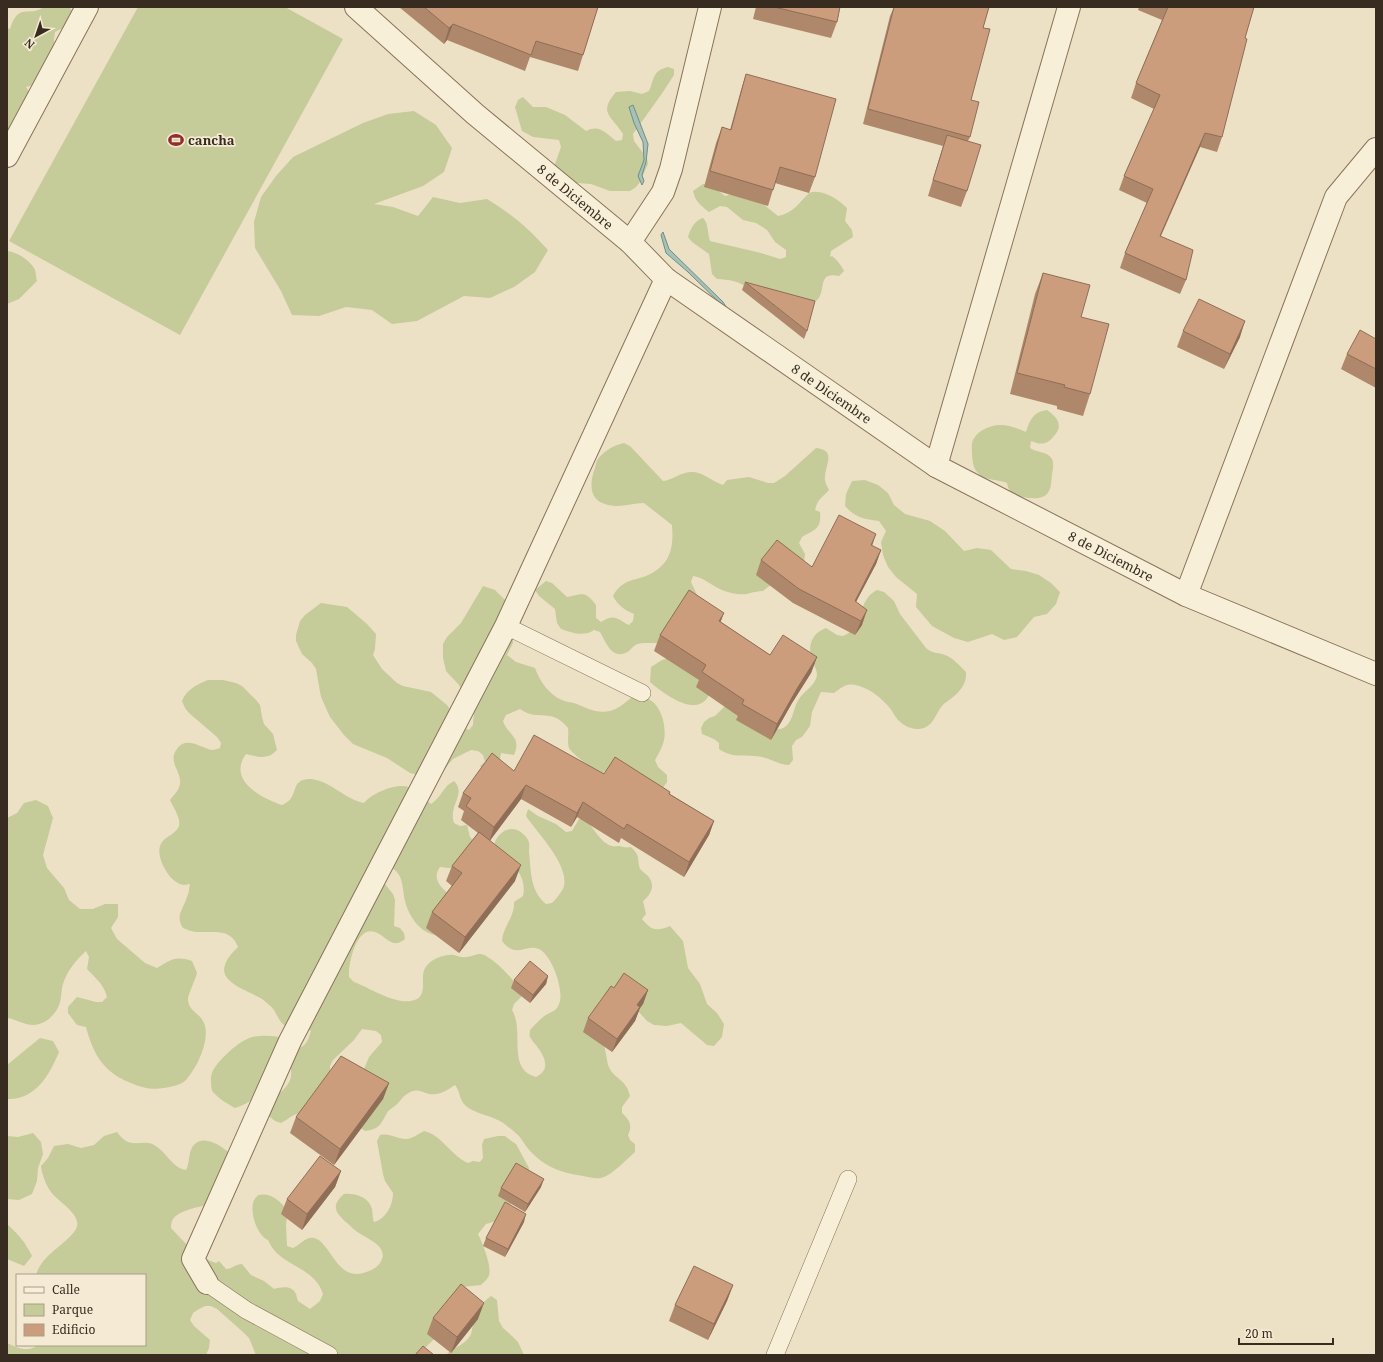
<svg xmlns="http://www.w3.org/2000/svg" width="1383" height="1362" font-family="'Noto Serif',serif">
	<rect width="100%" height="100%" fill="#ede1c5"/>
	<g fill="#c5cb99">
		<path d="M44,7H69L73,12L68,28L61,29L55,32L54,39L55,52L39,85H33L26,87L29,92L9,133L7,132V28L10,29C19,1 28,18 44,7Z"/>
		<path d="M138,7H285L343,39L180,335L9,241Z"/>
		<path d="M668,67L674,69V75L663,92L633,134L634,141L647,158L648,164L640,182L636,187L630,191H610L591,184L577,183L555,170V164L561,147L559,140L533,137L522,131L515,107L518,100L523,97L533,107H546L565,115L586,131C599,124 606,133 616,141L622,140L623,134C611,115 598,113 616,92L630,91L642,94L649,91C655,78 652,71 668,67Z"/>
		<path d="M414,111L436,125L452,148L444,172L423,186L374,204L393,207L418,216L433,197L460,203L487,199C513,215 528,228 548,250L535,272L514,287L490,298L464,296L417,321L392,324L372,310L346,307L319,316L292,315L281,291L255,248L254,222L261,197L276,176L293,157L363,123L388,114Z"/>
		<path d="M703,184H710L725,196L732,194L763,204L778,216C792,214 800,202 809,193C821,188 838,199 847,208L845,221L852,230L853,237L831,251L830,257L832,256C838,261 841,265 844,271L839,276C816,271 827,291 817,300C815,302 813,302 811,303L767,307C757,304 755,297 749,290C740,280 729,280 717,279L712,274L709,254L692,242L688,237C690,229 695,220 703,218C709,224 707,232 710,241L761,253L780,259L786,257V250L775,242L767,230L756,223L743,220L727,207L720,206L709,212C701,206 695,201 693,191Z"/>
		<path d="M7,251C17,252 28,259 34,268C36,271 36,277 37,281L19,299L7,304Z"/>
		<path d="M1047,410C1057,417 1064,425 1054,436C1047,445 1041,445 1031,441L1030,448C1037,453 1047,451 1052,459C1054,463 1053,470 1052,474C1051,481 1052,490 1046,495C1039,501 1020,498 1013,493C1009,491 1008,487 1007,483C998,479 987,481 980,475C973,469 973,464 972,455C972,450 971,445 973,440C975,436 978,433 981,431C997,421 1010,425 1026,432C1030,420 1033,412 1047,410Z"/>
		<path d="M624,443L630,446L663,481C673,480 682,471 694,472C704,473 713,482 723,485L727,480L749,477L768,483H774L785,476L816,448C837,450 825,465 825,477C824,481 827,486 829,490C822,498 818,498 815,510L820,512C822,529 814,530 802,537L799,543L805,554L804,562L774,584L768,587L763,591C758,591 755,592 750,593C743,596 729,593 722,590C712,586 703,577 693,576L691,582L699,599L667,643C659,644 644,642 638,644C634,645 632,648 629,651C612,662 606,642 600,632L594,630C584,637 572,633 561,629L557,623L555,609L539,596L535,590L546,581L552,583L567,597C583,594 585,590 596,605V618L601,622C615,613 617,619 629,625L633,621L634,614C625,610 618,606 613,596C621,581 631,581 646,576C670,566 674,549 672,525L644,503C630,503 620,509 605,504C588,499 590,481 595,468C596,464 596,462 598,459C604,451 614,445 624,443Z"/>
		<path d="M865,480L878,485L888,493L894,505L905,514L930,521L945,531L964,551L977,548L991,550L1011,569L1026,571L1039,575L1051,583L1060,592L1056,604L1047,614L1034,617L1017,637L1004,640L992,634L968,642L954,638L932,626L916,607L917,594L896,577L888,567L883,555L881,542L886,531L879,521C863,519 856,518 845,506L846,494L852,481Z"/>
		<path d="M483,586L495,590L509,604L513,637V643L507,655L516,662L535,668C539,680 549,695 562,700C566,702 571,702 574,703C587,708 596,714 610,711C619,709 626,701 634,696C637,697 643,696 646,698C662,703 668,730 663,744C661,749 658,755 655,760L658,767L667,775V782L660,792L611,766L602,774C595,771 572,754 569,748C567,742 569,735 568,728C550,706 540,723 520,709L506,715L503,721C508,736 522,736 514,755L501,753L500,759L506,770L485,772L480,766L485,762L483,755L478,751L471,750L453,759L436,779L410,773L387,758L353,744L344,735L330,717L321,697L316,669L312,663L302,654L296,641V635L300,621L305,615L321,603L347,607L367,624L376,634L375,649L373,655L382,669L397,683L403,686L431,692L447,705L463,727L469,730L473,725L474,711L459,685L446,671L443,658V644L447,637L461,623Z"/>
		<path d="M877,590L884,592L894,601L900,614L926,648C933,654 937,652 945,655C953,658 960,666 966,672C967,687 956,695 945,703C937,709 935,723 926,727C916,732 905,727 898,720C894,716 893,711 889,707C881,698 873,691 862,687C857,685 853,684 847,685C843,686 838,690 834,693L821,692L812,712L810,726L802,737L796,740L792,746L793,760L789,765C779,765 772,759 762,757C747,754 733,759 719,749V743L714,739L702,734L701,728L704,722L709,718L715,716L724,707L730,704L770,729C776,729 781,730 785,727C794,720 793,707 799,699C804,691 816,685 817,675C817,671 815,667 813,663C807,648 810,634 826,628L837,635L843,636C847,634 851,632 854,628C863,615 861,598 877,590Z"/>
		<path d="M669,658L701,663L709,695C697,719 664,694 650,682L651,667L662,660Z"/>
		<path d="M208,680H223L236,683L242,686L256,700L260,705L262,717L264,724L273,734L277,750C268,760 258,757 246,754C227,780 261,798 282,805C298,799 291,784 303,780C324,774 344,800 364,803C372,793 399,781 411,788C418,792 425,799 431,804C441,798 443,786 454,781C467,794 448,805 454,823L460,826L467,825L470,837L474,842L458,869L440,867C429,882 448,893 459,902L437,935C421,934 409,917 405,901C402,887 404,871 387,866L383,877L385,884L393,894L395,900L394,926L400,928L404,933L405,939C391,950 387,936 375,932C356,925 348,965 349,977L354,982C370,988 394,1004 411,1001C430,998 419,979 425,968C431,959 444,954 454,955C458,956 462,958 466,957C474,957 478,951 486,956C500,964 515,981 523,995L514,1004L512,1010C525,1031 506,1069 536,1077C552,1069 544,1056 536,1045C534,1043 531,1039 530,1037C529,1035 530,1033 530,1030C534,1026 538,1021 543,1017C548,1012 556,1013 559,1004C565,992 552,955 539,949C525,943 517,960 502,941C503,927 515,916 514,902L523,896C528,873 508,860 494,845C497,833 511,823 522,833C524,835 527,837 528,840C530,843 529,849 529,852C531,871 530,891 546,904L552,903C556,899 560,894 563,889C572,867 537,833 526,816L528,809L538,816L556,824L566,832L572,831L579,819L586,818C591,826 602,844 612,846C614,847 617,846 619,846C624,847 626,848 631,847C634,850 638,854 638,858C639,862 638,866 641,870C643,872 646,874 648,876C656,885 651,895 643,901L646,914L642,919C651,930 656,932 670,926L683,941L688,968L700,984L707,1004L717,1013L724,1024L722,1037L714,1046L707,1045L681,1023L667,1026L654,1025L647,1021L638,1011L610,996L603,997L599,1002L597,1008L608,1065C614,1080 626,1078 630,1096L622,1107V1113C629,1119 633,1125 628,1135L630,1140L635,1144V1152C628,1158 613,1174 604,1177C597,1180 591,1177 583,1176C562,1173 547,1168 532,1153C526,1147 523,1141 519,1136C515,1132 511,1129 507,1126C495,1115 474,1115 464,1104C459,1098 460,1091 455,1085C450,1088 442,1094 436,1094C424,1096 419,1085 407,1094C402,1097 400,1102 396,1105C393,1108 389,1109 387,1113C380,1125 380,1129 365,1131L359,1127L364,1069L369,1057L382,1042L381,1035L376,1031L362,1029L354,1040L333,1060L330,1066V1079L312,1115C292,1112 297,1114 281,1123L275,1121L265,1113C267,1108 270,1102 273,1099C284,1089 295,1082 290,1066C273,1082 258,1101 235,1108C226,1103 219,1099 212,1091C211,1085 210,1079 212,1073C216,1062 237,1043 247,1039C254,1036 262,1035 269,1036C272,1036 276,1036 278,1037C285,1042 289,1050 299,1048C307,1046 309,1037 311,1031C302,1026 291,1030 284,1025C280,1022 277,1015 274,1010C271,1006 266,1002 262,999C252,992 218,983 225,965C227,958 233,952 238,947C231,927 212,933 196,932C191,931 187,930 183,928C175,915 183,910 187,897C189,893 189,888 190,884C188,884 186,885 184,885C170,884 156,858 160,846C163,836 176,835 179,826C181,818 173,807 170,800C174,795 179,790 180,784C182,772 167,761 177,749C186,736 200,747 211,750C214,750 217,749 220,748L221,743L217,737L189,713L185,708L182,701C187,689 196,685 208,680Z"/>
		<path d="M36,800L48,806L53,818L43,855L47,868L64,888L69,900L80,909H93L105,904H118V917L111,928L117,939L145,963L157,968C172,959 175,956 192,961L197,973C196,978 188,995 188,999C188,1009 196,1012 201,1018C214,1033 198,1067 186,1080C181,1085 171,1087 164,1088C152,1090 142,1088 131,1083C104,1073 93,1054 86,1027L77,1025L68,1013V1007L77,997L96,1002H102L107,997C104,984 95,978 87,969L89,957L86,951C77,959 68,970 64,981C61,988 62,995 60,1002C57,1014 45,1025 33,1025C24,1025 16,1019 7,1018V818L17,813L24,803Z"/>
		<path d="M40,1038L53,1041L59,1052C49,1076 35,1100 7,1099V1065Z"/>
		<path d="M424,1131C442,1135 451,1156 468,1163L473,1161L480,1162L483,1158L482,1145L484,1139L498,1136H505L510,1140L516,1144L529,1168L528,1176L514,1191L509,1210L500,1220L486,1224L478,1234C482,1242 492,1266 489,1275C488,1279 484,1282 481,1285L462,1287L434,1339L424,1349L422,1355H256L249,1338L243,1332L217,1309L211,1306H205L199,1309L193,1313L190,1320L194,1326L210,1340L209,1348L206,1355H7V1343C18,1348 27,1353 38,1345H145V1275H36C42,1255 62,1247 74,1232C87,1217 59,1203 51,1192C46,1185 42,1175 41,1166L48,1158L54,1146L68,1144L81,1148L94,1145L104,1136L117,1132C119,1135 123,1139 126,1141C134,1146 146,1140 154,1145C167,1152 172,1168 186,1170C190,1163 188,1153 193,1146C206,1130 230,1153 240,1162L208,1205C198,1207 176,1211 172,1221C171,1223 171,1226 171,1228C183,1241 198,1258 216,1263L219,1261L226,1269C232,1269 236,1264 242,1264L251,1275L264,1281L274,1289C281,1287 292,1285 296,1294C297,1297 297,1299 298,1301L310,1309L320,1301L323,1294C314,1265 279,1267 268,1240C257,1235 249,1212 254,1200C255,1198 257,1197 258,1195C271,1192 280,1201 288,1211L286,1225L287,1246L293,1248C300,1245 306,1236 314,1238C331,1241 337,1286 369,1271C374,1269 379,1266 381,1261C389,1247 368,1239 359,1233C355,1231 351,1226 347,1223C336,1213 330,1206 344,1194C355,1193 369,1197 372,1209C373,1214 372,1217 374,1222C386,1219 393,1205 393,1193L385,1181L383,1174L377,1141L380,1135C391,1133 396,1139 406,1139C412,1139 418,1134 424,1131Z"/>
		<path d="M33,1133L41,1142L43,1154L38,1168L37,1181L32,1194L19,1200L7,1199V1136L18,1137Z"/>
		<path d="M7,1224C19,1235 25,1242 32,1256L24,1266L7,1259Z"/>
		<path d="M491,1296L497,1300L499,1321L503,1328L513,1337L518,1342L524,1355H446C453,1347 464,1346 470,1336C472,1333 472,1328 473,1324C475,1312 481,1303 491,1296Z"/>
	</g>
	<g fill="#a7c1b9" stroke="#6d8f87">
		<path d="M633,105L648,144L646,162L642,175L644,181L642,185L638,176L644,160L643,142L634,123L629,107Z"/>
		<path d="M663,232L669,249L723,302L730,313L688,272L666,253L661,235Z"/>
	</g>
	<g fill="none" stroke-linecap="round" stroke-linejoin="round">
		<defs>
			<g id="service">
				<path d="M506,626L642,693"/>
				<path d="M207,1283L246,1310L329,1355"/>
				<path d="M775,1355L848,1179"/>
			</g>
			<g id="minor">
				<path d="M7,156L87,7"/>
				<path d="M630,242L663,192L671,169L710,7"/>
				<path d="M936,466L1069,7"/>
				<path d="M1186,595L1336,197L1376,149"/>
				<path d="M207,1283L193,1259L290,1041L506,626L666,279"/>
			</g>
			<g id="tertiary">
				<path id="s1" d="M356,7L475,114L630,242L666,279L936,466L1186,595L1376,674"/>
			</g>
		</defs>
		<use href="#service" stroke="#88735b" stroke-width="18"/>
		<use href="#minor" stroke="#88735b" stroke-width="24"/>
		<use href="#tertiary" stroke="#88735b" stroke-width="24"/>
		<use href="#service" stroke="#f8efd8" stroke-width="17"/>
		<use href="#minor" stroke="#f8efd8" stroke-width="22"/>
		<use href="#tertiary" stroke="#f8efd8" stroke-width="22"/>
	</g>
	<g fill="#af876b">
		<path d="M399,7H598L578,71L530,57L525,71L447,40L444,44Z"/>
		<path d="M756,7H840L837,22L831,38L753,19Z"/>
		<path d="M894,7H989L983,28L971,100L970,137L968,141L967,191L961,207L928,196L943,146L863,124L890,16Z"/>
		<path d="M1139,7H1254L1245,38L1222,137L1217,152L1200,147L1161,236L1186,280L1180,294L1120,268L1125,253L1147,203L1119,190L1124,176L1154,109L1131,98L1136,83L1162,20L1138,10Z"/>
		<path d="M746,74L815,177L809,193L775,183L768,206L704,187L716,143L722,127L730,130L741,90Z"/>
		<path d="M1043,273L1081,317L1090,394L1083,416L1057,409V406L1010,394L1035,294Z"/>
		<path d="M745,282L807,331L804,339L742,290Z"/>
		<path d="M1183,331L1240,337L1224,369L1177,347Z"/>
		<path d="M1376,339V388L1341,369L1347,354Z"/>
		<path d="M872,546L881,550L876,564L856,602L862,625L855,635L793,603L756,575L761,560L812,567Z"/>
		<path d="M721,622L770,655L817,657L811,673L792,703L771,740L736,720L738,716L696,687L699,680L654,651L660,635Z"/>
		<path d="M514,771L670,792V794L714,821L709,835L684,877L621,838L619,843L577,817L571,827L521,799L490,840L515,881L459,953L426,928L432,912L452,886L446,881L452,866L478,833L461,820L464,811L458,807L463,793Z"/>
		<path d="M548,976L546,984L530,1003L511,988L514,980Z"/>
		<path d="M614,988L648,990L643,1004L640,1008L635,1021L612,1052L583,1032L588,1018Z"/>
		<path d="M389,1083L383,1099L334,1165L290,1133L296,1117Z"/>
		<path d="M341,1171L335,1187L302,1230L281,1214L287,1199Z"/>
		<path d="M541,1187L525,1212L498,1196L501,1188Z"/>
		<path d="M524,1222L505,1257L483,1246L486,1238Z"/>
		<path d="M733,1285L727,1301L708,1340L669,1321L675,1305Z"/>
		<path d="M433,1318L478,1319L451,1353L427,1334Z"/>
	</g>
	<g fill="#8e6e57">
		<path d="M453,24L447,40L444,44L449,28Z"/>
		<path d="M1205,133L1200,147L1154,250L1160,236Z"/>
		<path d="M1245,321L1240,337L1224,369L1230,354Z"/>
		<path d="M876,534L871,549V545Z"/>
		<path d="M881,550L876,564L849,615L855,601Z"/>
		<path d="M867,610L862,625L855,635L861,621Z"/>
		<path d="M724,613L718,629L719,621Z"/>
		<path d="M817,657L811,673L792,703L771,740L777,724L798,687Z"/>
		<path d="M526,785L521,799L489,842L494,827Z"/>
		<path d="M583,802L577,817L571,827L577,813Z"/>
		<path d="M714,821L709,835L684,877L689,862Z"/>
		<path d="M521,865L515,881L459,953L465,937Z"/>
		<path d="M548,976L546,984L530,1003L533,995Z"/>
		<path d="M648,990L643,1004L640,1008L635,1021L612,1052L617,1039L637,1005Z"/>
		<path d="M389,1083L383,1099L334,1165L340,1149Z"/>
		<path d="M341,1171L335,1187L302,1230L307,1214Z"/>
		<path d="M544,1179L541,1187L525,1212L528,1204Z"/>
		<path d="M526,1214L524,1222L505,1257L508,1249Z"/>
		<path d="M733,1285L727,1301L708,1340L714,1324Z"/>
		<path d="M484,1303L478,1319L451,1353L457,1337Z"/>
	</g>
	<g fill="#cb9d7c" stroke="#8e6e57">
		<path d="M424,7H598L583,55L536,41L531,55L453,24L449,28Z"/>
		<path d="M774,7H840L837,22Z"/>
		<path d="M894,7H989L983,28L990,29L971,100L979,102L970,137L868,109Z"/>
		<path d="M1168,7H1254L1245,38L1247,39L1222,137L1205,133L1160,236L1193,250L1186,280L1125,253L1153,189L1124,176L1160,95L1136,83Z"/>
		<path d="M746,74L836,99L815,177L780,167L773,190L710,171L722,127L731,130Z"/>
		<path d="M947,135L981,145L967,191L933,180Z"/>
		<path d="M1043,273L1090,285L1081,317L1109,324L1090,394L1064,387L1065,385L1017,373Z"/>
		<path d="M745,282L815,301L807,331Z"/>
		<path d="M1199,299L1245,321L1230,354L1183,331Z"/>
		<path d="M1360,330L1376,339V369L1347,354Z"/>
		<path d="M839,515L876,534L871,545L881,550L855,601L867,610L861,621L799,589L761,560L777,540L812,567Z"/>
		<path d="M689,590L724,613L719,621L770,655L783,635L817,657L798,687L777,724L742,704L744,700L702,672L706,665L660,635Z"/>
		<path d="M534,735L604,774L615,757L670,792L669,794L714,821L689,862L627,824L624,829L583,802L577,813L526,785L494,827L466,806L471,798L463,793L492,753L514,771Z"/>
		<path d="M479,832L521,865L465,937L432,912L462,873L452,866Z"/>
		<path d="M530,961L548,976L533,995L514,980Z"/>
		<path d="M624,973L648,990L637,1005L640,1007L617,1039L588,1018L611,986L614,988Z"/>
		<path d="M341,1056L389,1083L340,1149L296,1117Z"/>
		<path d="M320,1156L341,1171L307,1214L287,1199Z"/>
		<path d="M516,1163L544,1179L528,1204L501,1188Z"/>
		<path d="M505,1202L526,1214L508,1249L486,1238Z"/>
		<path d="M694,1266L733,1285L714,1324L675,1305Z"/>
		<path d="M461,1284L484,1303L457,1337L433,1318Z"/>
		<path d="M423,1346L434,1355H415Z"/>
	</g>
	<defs>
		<symbol id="stadium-bare" viewBox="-9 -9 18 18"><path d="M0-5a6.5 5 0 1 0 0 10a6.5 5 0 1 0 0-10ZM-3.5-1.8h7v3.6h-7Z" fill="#962d2d" stroke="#f5ebd4" stroke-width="2.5" paint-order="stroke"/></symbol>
	</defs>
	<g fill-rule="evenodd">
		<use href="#stadium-bare" x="165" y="129" width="22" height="22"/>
	</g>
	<g text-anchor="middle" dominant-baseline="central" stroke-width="3.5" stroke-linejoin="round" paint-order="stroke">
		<g font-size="13" font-weight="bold" fill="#382b1f" stroke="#f5ebd4" text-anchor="start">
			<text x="188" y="140">cancha</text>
		</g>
		<g font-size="13" fill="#382b1f" stroke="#f5ebd4">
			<text stroke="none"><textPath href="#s1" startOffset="290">8 de Diciembre</textPath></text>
			<text stroke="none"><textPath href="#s1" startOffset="614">8 de Diciembre</textPath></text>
			<text stroke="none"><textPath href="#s1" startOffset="938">8 de Diciembre</textPath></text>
		</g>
	</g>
	<rect width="1383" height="1362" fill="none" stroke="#382b1f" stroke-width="16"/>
	<rect x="16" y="1274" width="130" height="72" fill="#f5ebd4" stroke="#a99e8c"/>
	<rect x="24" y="1287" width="20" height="6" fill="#f8efd8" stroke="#a99e8c"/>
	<text x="52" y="1294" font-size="12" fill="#382b1f">Calle</text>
	<rect x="24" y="1304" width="20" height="12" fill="#c5cb99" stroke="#a99e8c"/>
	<text x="52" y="1314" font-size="12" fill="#382b1f">Parque</text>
	<rect x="24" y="1324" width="20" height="12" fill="#cb9d7c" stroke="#a99e8c"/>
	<text x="52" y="1334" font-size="12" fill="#382b1f">Edificio</text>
	<g transform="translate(36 36) rotate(220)" stroke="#f5ebd4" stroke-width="3" paint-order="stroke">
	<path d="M0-3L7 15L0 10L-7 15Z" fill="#382b1f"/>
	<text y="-6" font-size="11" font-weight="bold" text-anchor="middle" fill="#382b1f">N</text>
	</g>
	<path d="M1239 1338v6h94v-6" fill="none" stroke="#382b1f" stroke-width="2"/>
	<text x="1245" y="1338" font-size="12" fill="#382b1f" stroke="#f5ebd4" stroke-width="3" paint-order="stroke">20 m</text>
</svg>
